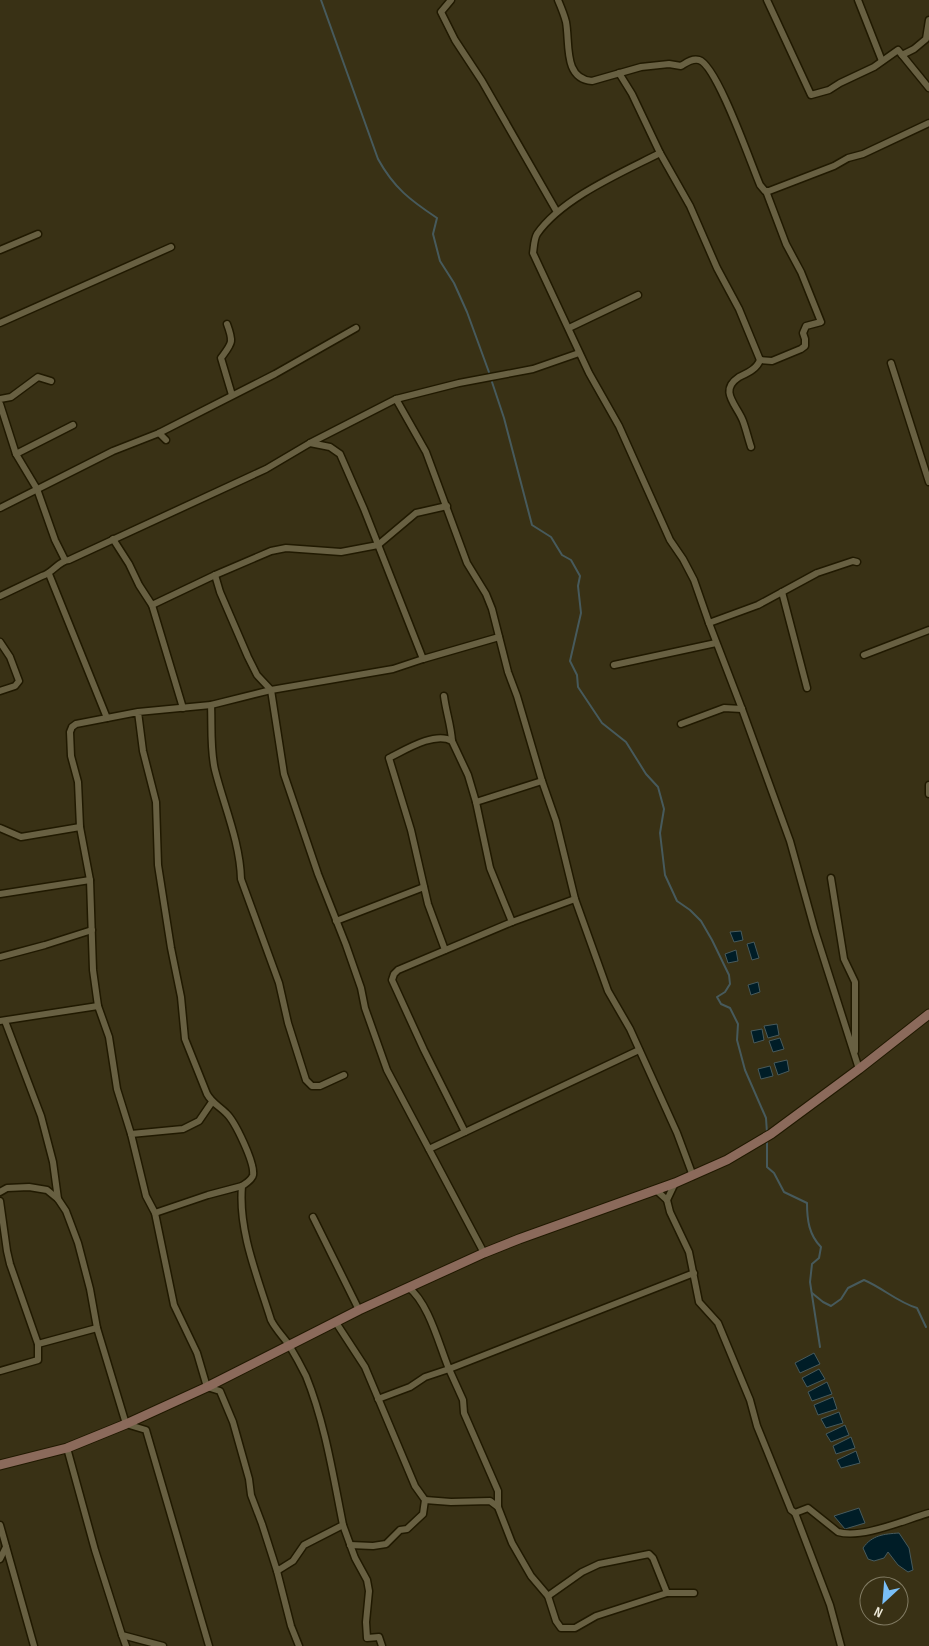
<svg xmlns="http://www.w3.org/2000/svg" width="929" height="1646" font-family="'Sofia Sans Condensed',sans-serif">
	<rect width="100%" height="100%" fill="#393115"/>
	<g fill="#001d27" stroke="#475a5c">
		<path d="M741,931L743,940L734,942L730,932Z"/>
		<path d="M754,942L759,958L752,960L747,944Z"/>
		<path d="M736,950L738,961L728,963L725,954Z"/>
		<path d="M758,982L760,992L751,995L748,985Z"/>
		<path d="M777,1024L779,1035L768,1038L764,1026Z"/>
		<path d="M762,1029L764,1040L754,1043L751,1031Z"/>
		<path d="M780,1038L784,1049L773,1052L769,1041Z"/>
		<path d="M787,1060L789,1071L778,1075L774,1063Z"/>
		<path d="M770,1066L773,1076L761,1079L758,1069Z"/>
		<path d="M814,1353L820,1364L800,1373L795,1363Z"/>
		<path d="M819,1369L825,1379L807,1387L802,1378Z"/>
		<path d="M827,1382L832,1394L812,1401L808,1392Z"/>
		<path d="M833,1397L837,1409L818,1415L814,1405Z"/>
		<path d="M839,1412L843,1423L826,1428L821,1419Z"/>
		<path d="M845,1425L849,1435L831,1442L826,1434Z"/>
		<path d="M851,1437L855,1448L836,1454L833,1446Z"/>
		<path d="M856,1451L860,1463L841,1468L837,1460Z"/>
		<path d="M859,1508L865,1523L845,1529L834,1516Z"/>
		<path d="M899,1533L909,1548L913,1570L908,1572L898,1565L888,1552L884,1558L874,1561L868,1559L863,1548C872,1535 884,1534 899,1533Z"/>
	</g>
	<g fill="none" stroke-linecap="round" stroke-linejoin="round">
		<g stroke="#475a5c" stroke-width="2">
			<path d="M321,0L378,159C394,188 410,200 437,218L433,234L440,261L454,283L467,312L490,375"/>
			<path d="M491,379L504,418L532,525L551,537L562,555L571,560L580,576L578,586L581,613L570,661L577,675L578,687L602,723L626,742L646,774L658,787L664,809L660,833L665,875L677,901L690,910L701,921L712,940L729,975L730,984L725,992L717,997L721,1004L730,1008L738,1024L737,1040L745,1070L766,1118L767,1133"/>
			<path d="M767,1140V1167L774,1173L784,1192L807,1203C807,1220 809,1235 821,1247L819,1258L812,1264L810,1282L820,1347"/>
			<path d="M812,1293L823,1302L831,1306L841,1299L848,1288L864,1280C883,1288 897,1302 917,1308L926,1327"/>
		</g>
		<defs>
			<g id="street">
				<path d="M451,0L441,12L455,40L482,81L557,212"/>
				<path d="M558,0C561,7 564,14 566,22C570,43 563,79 592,81L641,67L669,64L681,66C686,63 692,58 699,60C717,65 751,164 760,185L765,191H769L834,166L848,158L863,154L929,123"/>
				<path d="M767,0L811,95L829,90L840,83L874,67L898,50L929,88"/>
				<path d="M858,0L882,61"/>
				<path d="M902,55L914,49L926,39L929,20"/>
				<path d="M619,73L632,94L660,153L690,206L717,268L739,309L760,360"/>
				<path d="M660,153C621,173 562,198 537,234C534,239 534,247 533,253L589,373L619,426L670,540L683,559L694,580L709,623"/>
				<path d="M0,250L38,234"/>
				<path d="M0,323L171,247"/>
				<path d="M227,324C234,343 232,343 221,358L232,395"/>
				<path d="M569,328L638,295"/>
				<path d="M760,360L772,361L801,349L805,346V339L803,333L806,326L821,322L801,272L786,244L766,191"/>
				<path d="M891,363L929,482"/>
				<path d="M0,399L11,397L38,377L51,381"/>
				<path d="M396,399L426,452L467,563L486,594L492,609L508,672L517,696L542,781L556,821L575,899L608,991L630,1029L677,1133L693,1176"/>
				<path d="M0,404L16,454L37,489L55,540L65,560"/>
				<path d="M159,433L166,440"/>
				<path d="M310,443L330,447L340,454L364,509L423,659"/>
				<path d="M751,447C748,438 746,429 743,421C737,405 718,391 739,377C747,373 757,369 760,360"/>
				<path d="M16,454L73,425"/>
				<path d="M0,508L113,451L159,433L275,374L356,328"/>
				<path d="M113,539L129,564L139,585L152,605L183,708"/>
				<path d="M857,562L853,561L817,573L758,605L709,623L742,709L790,841L815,931L859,1069"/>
				<path d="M49,574L107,718"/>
				<path d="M215,575L220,592L248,657L257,675L271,690L284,774L318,874L346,945L361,988L365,1008L387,1070L484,1253"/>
				<path d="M782,592L807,688"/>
				<path d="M0,596L42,576C53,573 58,561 69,560L266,469L310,443L396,399L459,383L533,369L579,353"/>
				<path d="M152,605L215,575L271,551L286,548L341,552L378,545L416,513L447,506"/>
				<path d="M0,642L10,657L19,681L15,686L0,691"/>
				<path d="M864,655L929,630"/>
				<path d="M614,665L716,643"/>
				<path d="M444,696C446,712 451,725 452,741"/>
				<path d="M211,705C212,726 210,749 215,770C224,806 240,842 241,879L279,983L288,1023L306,1080L312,1086H320L344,1075"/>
				<path d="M138,712L143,751L156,802L158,865L171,948L181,997L185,1039L207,1094C212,1103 219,1106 226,1113C235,1121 255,1163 253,1175C252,1180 246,1183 242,1186C238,1231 258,1278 271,1320C276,1330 283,1336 289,1345C295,1355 301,1366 306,1376C325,1423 333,1475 343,1525L304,1545L293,1561L277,1571L262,1524L251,1495L249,1479L233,1422L220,1391L207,1387L197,1353L174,1305L155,1213L146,1196L131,1134L117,1089L109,1037L98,1006L93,970L90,880L80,827L78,782L71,756L70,732L72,727L76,724L138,712L211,705L271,690L393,669L423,659L499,637"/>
				<path d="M681,724L724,708L742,709"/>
				<path d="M929,785V794"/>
				<path d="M476,802L542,781"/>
				<path d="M0,828L21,837L80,827"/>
				<path d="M831,878L844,959L855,982V1051"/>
				<path d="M0,894L90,880"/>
				<path d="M336,921L424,887"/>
				<path d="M445,950L428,904L411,830L389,758C405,750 435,731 452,741L468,775L476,802L490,868L512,922"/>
				<path d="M0,957L45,945L92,930"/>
				<path d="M0,1021L98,1006"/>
				<path d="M5,1021L41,1116L53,1162L58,1199"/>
				<path d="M465,1132L424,1050L392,980L394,974L398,970L512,922L575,899"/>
				<path d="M131,1134L183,1129L199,1121L212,1102"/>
				<path d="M429,1149L639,1050"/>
				<path d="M656,1190L667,1200L670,1212L689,1252L699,1302L718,1323L750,1400L757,1426L791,1510L795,1513L808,1508L838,1532C862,1539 904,1520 929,1513"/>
				<path d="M0,1192L7,1188L29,1187L47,1190L58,1199L66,1211L78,1243L90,1289L97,1328L126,1424L146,1430L209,1646"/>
				<path d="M667,1200L675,1183"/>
				<path d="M0,1201L7,1251L10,1264L38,1344"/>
				<path d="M155,1213L208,1195L242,1186"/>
				<path d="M313,1217L359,1310"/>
				<path d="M335,1321L365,1367L415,1486L425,1500L423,1514L407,1529L400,1530L386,1544L373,1546L350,1545"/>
				<path d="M0,1371L38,1360V1344L97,1328"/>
				<path d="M378,1399L410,1387L425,1377L449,1369C439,1345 429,1303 408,1287"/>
				<path d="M67,1448L95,1550L122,1635L163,1646"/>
				<path d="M425,1500L451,1502L490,1501L498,1507"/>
				<path d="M795,1513L830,1605L841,1646"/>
				<path d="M0,1525L34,1646"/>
				<path d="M343,1525L355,1558L367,1580L369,1591L366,1622L367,1638L379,1637L382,1646"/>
				<path d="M0,1559L6,1547"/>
				<path d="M277,1571L291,1626L299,1646"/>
				<path d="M694,1593H667L596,1616L575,1628H561L556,1621L548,1596L531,1576L512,1543L498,1507V1491L464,1413L463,1400L449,1369L694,1273"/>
				<path d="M548,1596L582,1572L599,1564L649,1554L653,1558L667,1593"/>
				<path d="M122,1635L126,1646"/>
			</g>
			<path id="secondary" d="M0,1465L67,1448L126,1424L207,1387L359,1310L484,1253L519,1239L675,1183L727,1160L771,1134L859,1069L929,1014"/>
		</defs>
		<use href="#street" stroke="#201900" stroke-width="9"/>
		<use href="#secondary" stroke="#201900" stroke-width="11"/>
		<use href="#street" stroke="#686042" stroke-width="6"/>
		<use href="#secondary" stroke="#8b6a5b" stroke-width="9"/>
	</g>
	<g transform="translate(884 1601) rotate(206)"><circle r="24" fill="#393115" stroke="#817b63"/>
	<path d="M0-4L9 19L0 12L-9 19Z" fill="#79bff8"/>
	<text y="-8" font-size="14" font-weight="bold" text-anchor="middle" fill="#eeead9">N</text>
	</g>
</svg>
